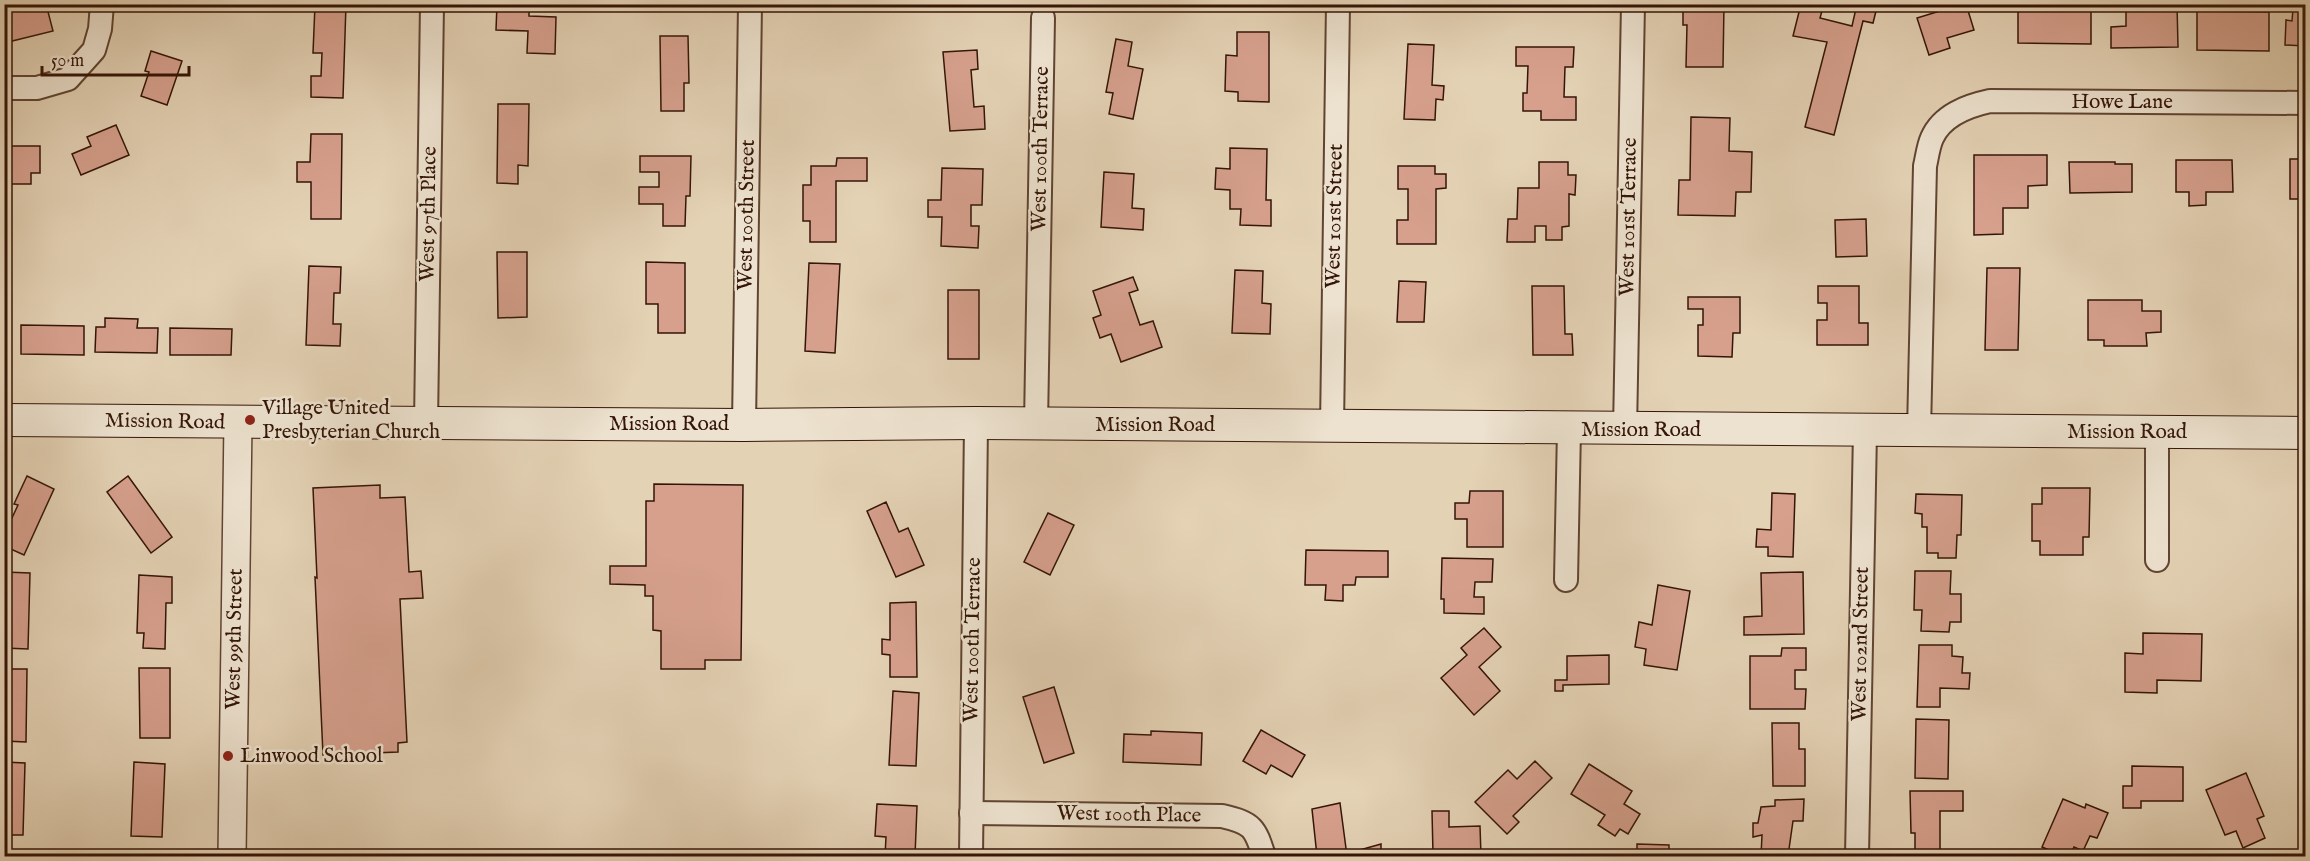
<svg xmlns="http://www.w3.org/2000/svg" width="2310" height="861" font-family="'IM FELL English',serif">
	<rect width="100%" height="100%" fill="#e4d2b5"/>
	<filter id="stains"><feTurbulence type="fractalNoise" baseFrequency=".00333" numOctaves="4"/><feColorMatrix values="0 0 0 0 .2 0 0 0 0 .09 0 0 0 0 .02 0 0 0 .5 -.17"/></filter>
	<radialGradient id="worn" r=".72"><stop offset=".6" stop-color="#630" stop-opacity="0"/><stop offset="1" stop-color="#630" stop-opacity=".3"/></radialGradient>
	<g fill="#d6a08d" stroke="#341507" stroke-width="1.5">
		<path d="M33,4H46L53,31L8,42L4,28V11Z"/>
		<rect x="154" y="4" width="27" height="4"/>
		<path d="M346,4L343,98L311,97V76H321L322,53H313L315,5L295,4Z"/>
		<path d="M497,4H543V9L529,8V16L556,17L555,54L527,53L528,31L496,30Z"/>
		<path d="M665,4H687V10L665,9Z"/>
		<path d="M1683,4H1724L1723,67H1686L1687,25H1683Z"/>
		<path d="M1801,4H1824L1820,18L1852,26L1857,4L1877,7L1873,23L1863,21L1834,135L1805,127L1827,42L1793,36Z"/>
		<path d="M1938,4H1966L1974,30L1947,38L1950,48L1929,55L1917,18L1940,11Z"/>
		<path d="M2042,4H2091V44L2018,43V5Z"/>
		<path d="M2126,4H2177L2178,47L2111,48V27L2126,26Z"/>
		<path d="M2293,9L2306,10V46L2285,45L2286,20L2292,21Z"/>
		<path d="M2197,11L2269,12V51L2197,50Z"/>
		<path d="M1237,32H1269V102L1238,101V92L1225,91L1226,55L1237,56Z"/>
		<path d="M660,36H688L689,83H684V111H661Z"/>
		<path d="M1116,39L1132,42L1128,66L1143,69L1133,119L1109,114L1113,93L1106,92Z"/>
		<path d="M1408,44L1434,45L1432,85L1444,86L1443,100L1436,99L1435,120L1404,119Z"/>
		<path d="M1516,47H1574L1573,67H1565L1564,97H1576V120H1541V111H1523V93H1527L1528,66H1516Z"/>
		<path d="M977,50L978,69L971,70L974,107L984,106L985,129L950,131L943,52Z"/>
		<path d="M151,51L182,61L167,105L141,96L149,72L145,71Z"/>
		<path d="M498,104H529L528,166L518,165V184L497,183Z"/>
		<path d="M1691,117L1730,118L1729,151L1752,152L1751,192H1736L1735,216L1678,215L1679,180H1690Z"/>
		<path d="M116,125L129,155L81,175L72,154L91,146L87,137Z"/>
		<path d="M311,134H342L341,219H311V182H297V162H310Z"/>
		<path d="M4,146H40V173H31V184H4Z"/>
		<path d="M1230,148L1267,149L1266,200H1271V226L1240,225L1241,209H1230V190L1215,189L1216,168L1230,169Z"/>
		<path d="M1974,155H2047V185L2028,186V208H2003V234L1974,235Z"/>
		<path d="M640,156H691L690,196H686L685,226H663V204H639V187H659V172H640Z"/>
		<path d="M837,158H867V181H836V242H810V221H803V185H811V166H836Z"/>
		<rect x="2290" y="159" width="16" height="40"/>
		<path d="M2176,160H2232L2233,192H2206V205L2189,206V192H2176Z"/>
		<path d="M1539,162H1568V175H1576L1575,195L1569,194V226L1562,227V240H1546V226H1535V242H1507L1508,219H1517L1518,188H1539Z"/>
		<path d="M2069,162H2115V164H2132V192L2070,193Z"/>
		<path d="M1398,166H1435V174H1446V188L1436,189V244H1397V220H1408V189H1398Z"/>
		<path d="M942,168L983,169L982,205H971V226H979L978,248L941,246L942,217H928V200H941Z"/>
		<path d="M1104,172L1134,174L1132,208L1144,209L1143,230L1101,227Z"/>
		<path d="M1866,219L1867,256L1836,257L1835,220Z"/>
		<path d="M497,252H527V317L498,318Z"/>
		<path d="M646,262L685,263V333H658V304H646Z"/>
		<path d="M809,263L840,264L835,353L805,351Z"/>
		<path d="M309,266L341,267L340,293H334L333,324H341L340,346L306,345Z"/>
		<path d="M1987,268H2020L2018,350H1985Z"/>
		<path d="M1235,270L1263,271L1262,303L1271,304L1270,334L1232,333Z"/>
		<path d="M1133,277L1138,290L1129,293L1140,325L1153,321L1162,347L1121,362L1111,334L1100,338L1093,318L1101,315L1093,291Z"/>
		<path d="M1399,281L1426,282L1424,322H1397Z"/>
		<path d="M1532,286H1564L1565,334H1572L1573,355H1533Z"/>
		<path d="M1818,286H1859V323H1868V345H1817V320H1827V303H1818Z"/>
		<rect x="948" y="290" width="31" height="69"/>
		<path d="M1688,297H1740V333H1733L1732,357L1698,356V325H1703V309H1688Z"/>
		<path d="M2088,300H2142V311H2161V332L2146,333L2147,346H2104V340H2088Z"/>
		<path d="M105,318L138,319L137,328H158L157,353L95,352L96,327H105Z"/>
		<rect x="4" y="321" width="3" height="35"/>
		<path d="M21,325L84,326V355L21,354Z"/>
		<path d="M170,328L232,329L231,355H170Z"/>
		<path d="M27,476L54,489L24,555L4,546V535L18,505L14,504Z"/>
		<path d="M128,476L172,537L151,553L107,492Z"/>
		<path d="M654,484L743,485L741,660H705V669H661V631L653,630V596H645V585L610,584V566H646V501H654Z"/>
		<path d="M380,485V498L405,497L409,572L421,571L423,598L400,599L407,742L398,743V752L323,755L315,577L317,578L313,488Z"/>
		<path d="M2042,488H2090L2089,537H2083V555H2040V541H2032V504H2042Z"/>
		<path d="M1470,491H1503V547H1467V519H1455V503H1469Z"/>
		<path d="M1772,493L1795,494L1793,557L1768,556V547H1756L1757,529L1771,530Z"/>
		<path d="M1916,494L1962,495L1961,535H1957L1956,558H1938V553H1927V527H1922V514L1915,513Z"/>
		<path d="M886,502L899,532L908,528L924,565L896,577L867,511Z"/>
		<path d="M1048,513L1074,525L1050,575L1024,562Z"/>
		<path d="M1306,550L1388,551V577H1356L1355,585H1343V601L1325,600L1326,585H1305Z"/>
		<path d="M1442,558L1493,559L1492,582H1475L1474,597H1484V614L1444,613V599H1441Z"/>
		<path d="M1915,571H1951L1950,594H1961V622H1950L1949,632L1921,631L1922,610H1914Z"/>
		<path d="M4,572L30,573L28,649L4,648Z"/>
		<path d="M1803,572L1804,634L1744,635V617L1762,616L1761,573Z"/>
		<path d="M139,575L172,577V603H166L165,649L143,648L144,633H137Z"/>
		<path d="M1658,585L1690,591L1677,670L1644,665L1646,649L1635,647L1639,622L1652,625Z"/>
		<path d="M916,602L917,677H890V655L882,654V639L890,640V603Z"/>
		<path d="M1484,628L1501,647L1479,667L1500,691L1474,715L1441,678L1467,655L1461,648Z"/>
		<path d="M2143,633L2202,634L2201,681L2157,680V693L2125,692V653L2143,654Z"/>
		<path d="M1919,645H1952V656L1963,657L1962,673H1970L1969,689L1940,688V707H1917Z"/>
		<path d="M1782,648H1806V670H1795V689H1806L1805,709H1750V656H1781Z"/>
		<path d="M1609,655V684L1563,685V691H1555V680H1567V656Z"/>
		<path d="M139,668H170V738H140Z"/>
		<path d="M4,669H27L26,742L4,741Z"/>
		<path d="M1054,687L1074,753L1044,763L1023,697Z"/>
		<path d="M893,691L919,693L916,766L889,765Z"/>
		<path d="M1916,719L1949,720L1948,779L1915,778Z"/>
		<path d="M1772,723H1799V749H1805V786H1773Z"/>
		<path d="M1261,730L1305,755L1292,777L1271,765L1266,774L1243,761Z"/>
		<path d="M1151,731L1202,733L1201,765L1123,762L1124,734L1151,735Z"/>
		<path d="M1535,761L1552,778L1513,816L1519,822L1507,834L1475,802L1508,770L1517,779Z"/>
		<path d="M4,762L25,763L23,835H4Z"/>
		<path d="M134,762L165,764L162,837L131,836Z"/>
		<path d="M1589,764L1632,791L1624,804L1640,814L1628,834L1620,829L1615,836L1598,825L1605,815L1571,794Z"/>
		<path d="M2132,766L2183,767V801H2141V808H2123V786H2132Z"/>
		<path d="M2246,773L2264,816L2257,819L2265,838L2243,848L2236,831L2225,835L2206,790Z"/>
		<path d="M1910,791H1963V811H1940V851H1915V833H1911Z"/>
		<path d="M1804,799L1803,821H1793L1788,856H1761L1762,835L1753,837V823H1758L1761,807L1775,806V800Z"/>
		<path d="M2063,799L2085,808L2086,804L2108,813L2097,838L2090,836L2083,851L2074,847L2070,856H2063L2042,847Z"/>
		<path d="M1340,803L1347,856H1317L1312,809Z"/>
		<path d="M877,804L917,806L915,856H885L886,837L875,836Z"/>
		<path d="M1432,811H1449V827L1480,826L1481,856H1445V854H1433Z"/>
		<path d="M1381,844V856H1350L1349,853Z"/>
		<path d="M1637,844L1669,845V856H1637Z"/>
	</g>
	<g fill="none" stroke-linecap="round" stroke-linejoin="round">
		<defs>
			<g id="minor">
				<path d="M4,88H37L68,79L94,50L100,29L102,4"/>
				<path d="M426,423L432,4"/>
				<path d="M1036,424L1043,18"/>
				<path d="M744,425L750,4"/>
				<path d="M1332,427L1338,4"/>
				<path d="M1625,430L1633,4"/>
				<path d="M1919,431L1925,166C1927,158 1928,147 1932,138C1942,115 1967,106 1990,101L2306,103"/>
				<path d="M2157,560V433"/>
				<path d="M1566,580L1569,429"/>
				<path d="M971,813L1222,816C1253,823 1255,828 1264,856"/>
				<path d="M971,856L976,423"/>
				<path d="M1857,856L1865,431"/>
			</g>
			<path id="tertiary" d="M232,856L238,422"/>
			<path id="secondary" d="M4,420L744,425L976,423L2306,433"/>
		</defs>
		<use href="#minor" stroke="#604432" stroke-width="26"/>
		<use href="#tertiary" stroke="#604432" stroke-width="30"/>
		<use href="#secondary" stroke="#341507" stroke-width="34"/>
		<use href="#minor" stroke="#ede2cf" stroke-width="22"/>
		<use href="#tertiary" stroke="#ede2cf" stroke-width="27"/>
		<use href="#secondary" stroke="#ede2cf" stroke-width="32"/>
	</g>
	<g fill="#8f2418" stroke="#ede2cf" stroke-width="2">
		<circle cx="250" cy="420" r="6"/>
		<circle cx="228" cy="756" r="6"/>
	</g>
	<g text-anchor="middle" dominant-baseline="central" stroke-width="5" stroke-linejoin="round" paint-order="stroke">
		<g font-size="21" fill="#341507" stroke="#ede2cf">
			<text x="2122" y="102">Howe Lane</text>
			<text transform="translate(1041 149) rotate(-89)">West 100th Terrace</text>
			<text transform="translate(429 214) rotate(-89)">West 97th Place</text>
			<text transform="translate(747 215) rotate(-89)">West 100th Street</text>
			<text transform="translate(1335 216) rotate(-89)">West 101st Street</text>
			<text transform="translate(1629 217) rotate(-89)">West 101st Terrace</text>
			<text transform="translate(165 422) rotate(1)">Mission Road</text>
			<text x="669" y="424">Mission Road</text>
			<text x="1155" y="425">Mission Road</text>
			<text x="1641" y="430">Mission Road</text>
			<text x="2127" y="432">Mission Road</text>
			<text transform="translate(235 639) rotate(-89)">West 99th Street</text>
			<text transform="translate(973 640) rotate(-89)">West 100th Terrace</text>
			<text transform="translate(1861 644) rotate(-89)">West 102nd Street</text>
			<text transform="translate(1129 815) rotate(1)">West 100th Place</text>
		</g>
		<g font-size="21" fill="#341507" stroke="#ede2cf" text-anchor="start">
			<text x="262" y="408">Village United<tspan x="262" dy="24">Presbyterian Church</tspan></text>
			<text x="240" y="756">Linwood School</text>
		</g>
	</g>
	<rect width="2310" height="861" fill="none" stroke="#e4d2b5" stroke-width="24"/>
	<rect x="6" y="6" width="2298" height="849" fill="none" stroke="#341507" stroke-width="3"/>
	<rect x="12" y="12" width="2286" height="837" fill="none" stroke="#341507" stroke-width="1.5"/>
	<path d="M42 66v9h147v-9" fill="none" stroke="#341507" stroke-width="3"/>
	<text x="51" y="66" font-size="18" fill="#341507" stroke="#ede2cf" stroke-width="4.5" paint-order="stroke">50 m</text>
	<rect width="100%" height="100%" filter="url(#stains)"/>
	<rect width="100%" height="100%" fill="url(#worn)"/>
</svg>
